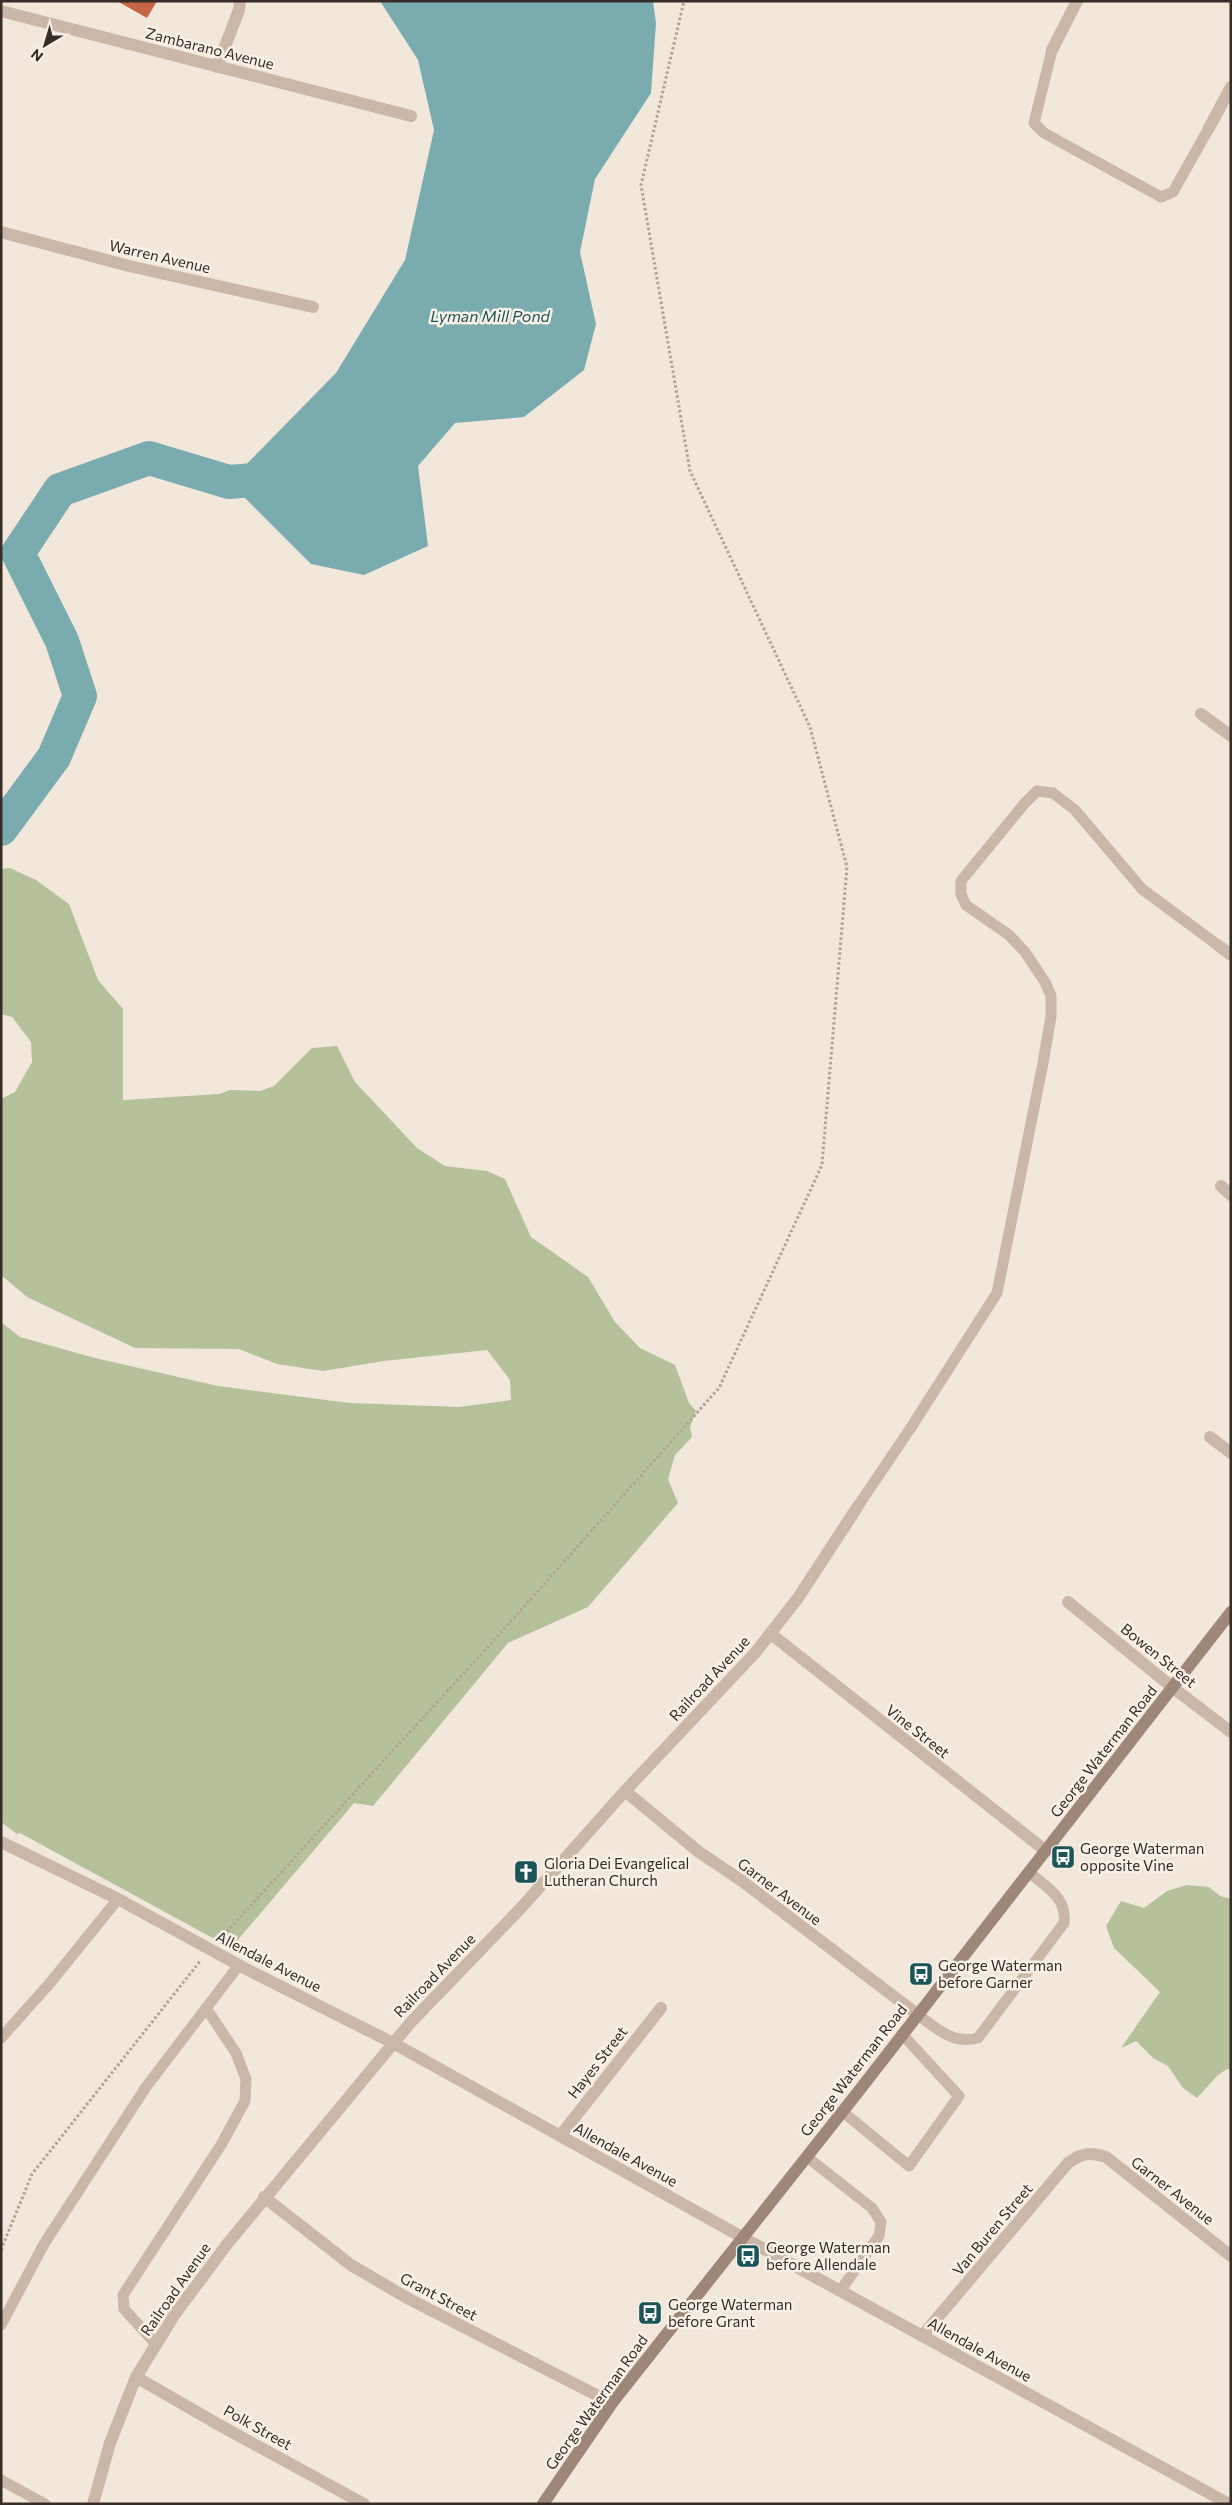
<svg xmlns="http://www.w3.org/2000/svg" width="1232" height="2505" font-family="Commissioner,sans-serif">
	<rect width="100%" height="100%" fill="#f2e7db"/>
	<g fill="#b4c19b">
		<path d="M10,868L36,880L69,904L98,980L123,1009V1100L219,1094L230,1090L260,1091L274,1086L312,1048L337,1046L355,1082L417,1148L445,1166L487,1171L505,1179L531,1237L588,1277L615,1322L640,1348L675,1365L689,1403L696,1411L690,1427L692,1437L675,1455L668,1479L678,1503L588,1607L508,1643L373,1806L354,1803L231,1948L20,1833L17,1834L1,1822V1322L20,1337L95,1358L218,1386L350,1403L459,1407L511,1400L510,1380L487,1350L384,1361L323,1371L277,1364L239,1349L135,1348L27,1297L1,1275V1099L15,1092L32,1062L31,1042L12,1017L1,1014V869Z"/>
		<path d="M1187,1885L1209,1887L1220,1896L1231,1899V2070L1227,2069L1218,2075L1197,2098L1183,2088L1168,2066L1153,2058L1136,2041L1121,2048L1160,1992L1114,1948L1106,1926L1121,1901L1144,1908L1167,1891Z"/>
	</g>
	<path fill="#7aacaf" d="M380,1H653L656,23L651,93L595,179L580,252L596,324L584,370L524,417L455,423L418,466L428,546L364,575L311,564L229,482L336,373L405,260L434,130L418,60Z"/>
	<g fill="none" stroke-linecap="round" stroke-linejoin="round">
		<path stroke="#7aacaf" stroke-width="34" d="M1,829L54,757L80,696L62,641L18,553L60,490L149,458L229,482L276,478"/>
	</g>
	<path fill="#c66545" d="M117,1H157L147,18Z"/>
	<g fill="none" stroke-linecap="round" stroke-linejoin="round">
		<g stroke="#b6a191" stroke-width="3" stroke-dasharray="2.5 2.5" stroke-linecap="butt">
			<path d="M220,1939L487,1648L719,1388L822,1165L847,867L810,727L690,471L641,185L684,1"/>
			<path d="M1,2250L32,2174L201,1960"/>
		</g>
		<g stroke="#cab7a7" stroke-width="11">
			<path d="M1052,50L1034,123L1044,133L1161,197L1173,192L1209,128"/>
			<path d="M858,1506L910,1429L997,1293L1043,1063L1051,1016V996L1045,982L1025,952L1009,935L966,905L961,894V881L1024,804L1037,791L1053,793L1075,810L1142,889L1219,946"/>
			<path d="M917,2014C936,2028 953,2045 978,2038L1064,1923C1067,1897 1047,1888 1029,1872"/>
			<path d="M1,2038L50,1983L118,1899"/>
			<path d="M843,2112L909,2166L959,2096L902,2034"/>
			<path d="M807,2157L872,2208L881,2222L879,2236L840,2291"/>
			<path d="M1,2325L44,2244L146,2087L239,1965"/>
			<path d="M155,2343L124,2309L123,2295L221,2145L245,2101L246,2079L236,2053L206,2008"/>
			<path d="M1,2480L45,2504"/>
		</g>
		<g stroke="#cab7a7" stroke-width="12">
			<path d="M1,11L411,116"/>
			<path d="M1052,50L1077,1"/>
			<path d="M217,67L239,10L240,1"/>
			<path d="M1209,128L1231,87"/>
			<path d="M1,232L129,266L313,307"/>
			<path d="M1201,714L1231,736"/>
			<path d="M1219,946L1231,955"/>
			<path d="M1221,1186L1231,1195"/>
			<path d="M1210,1437L1231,1453"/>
			<path d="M1068,1602L1172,1687L1231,1732"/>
			<path d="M771,1634L1046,1851"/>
			<path d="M625,1791L699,1852L742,1881L917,2014"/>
			<path d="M1,1842L118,1899L248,1970L393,2043L742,2237L1229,2504"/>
			<path d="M560,2136L661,2008"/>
			<path d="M264,2197L351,2265L409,2299L612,2403"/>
			<path d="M922,2336L1068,2163C1082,2153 1090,2152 1106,2157L1231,2256"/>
			<path d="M136,2377L221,2426L364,2504"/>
			<path d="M93,2504L110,2443L136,2377L175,2314L228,2243L411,2022L521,1908L625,1791L755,1653L798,1598L858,1506"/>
		</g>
		<path stroke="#9e8678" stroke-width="12" d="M543,2504L612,2403L858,2092L1231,1612"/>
	</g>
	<defs>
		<symbol id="bus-square" viewBox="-11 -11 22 22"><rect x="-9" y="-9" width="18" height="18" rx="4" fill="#1d5458" stroke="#f9f1e7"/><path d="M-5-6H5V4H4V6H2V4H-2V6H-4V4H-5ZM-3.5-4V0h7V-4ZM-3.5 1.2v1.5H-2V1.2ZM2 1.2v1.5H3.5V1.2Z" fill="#fff"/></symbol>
		<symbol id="church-square" viewBox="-11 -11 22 22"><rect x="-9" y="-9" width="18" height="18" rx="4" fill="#1d5458" stroke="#f9f1e7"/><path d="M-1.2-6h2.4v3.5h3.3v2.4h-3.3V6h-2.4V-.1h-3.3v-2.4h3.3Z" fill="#fff"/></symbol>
	</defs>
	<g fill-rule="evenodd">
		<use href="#bus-square" x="1049" y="1843" width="28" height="28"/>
		<use href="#church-square" x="512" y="1858" width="28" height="28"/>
		<use href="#bus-square" x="907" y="1960" width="28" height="28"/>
		<use href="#bus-square" x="734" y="2242" width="28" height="28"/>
		<use href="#bus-square" x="636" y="2299" width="28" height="28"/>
	</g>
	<g text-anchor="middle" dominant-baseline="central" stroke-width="5" stroke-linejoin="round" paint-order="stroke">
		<g font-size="15" fill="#362c28" stroke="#f9f1e7">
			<text transform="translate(210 48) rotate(14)">Zambarano Avenue</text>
			<text transform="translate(160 256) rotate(13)">Warren Avenue</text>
			<text transform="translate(1159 1655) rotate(39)">Bowen Street</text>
			<text transform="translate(709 1678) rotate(-47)">Railroad Avenue</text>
			<text transform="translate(918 1731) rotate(38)">Vine Street</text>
			<text transform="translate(1103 1751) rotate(-52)">George Waterman Road</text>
			<text transform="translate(780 1891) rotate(37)">Garner Avenue</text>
			<text transform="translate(269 1961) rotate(27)">Allendale Avenue</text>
			<text transform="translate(434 1975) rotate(-46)">Railroad Avenue</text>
			<text transform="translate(597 2062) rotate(-52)">Hayes Street</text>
			<text transform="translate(853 2070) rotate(-52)">George Waterman Road</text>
			<text transform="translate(626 2154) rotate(29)">Allendale Avenue</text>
			<text transform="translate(1173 2190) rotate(38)">Garner Avenue</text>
			<text transform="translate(992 2229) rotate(-50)">Van Buren Street</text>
			<text transform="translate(175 2289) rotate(-55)">Railroad Avenue</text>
			<text transform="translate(439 2296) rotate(28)">Grant Street</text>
			<text transform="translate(980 2349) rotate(29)">Allendale Avenue</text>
			<text transform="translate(596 2402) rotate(-54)">George Waterman Road</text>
			<text transform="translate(258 2427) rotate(29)">Polk Street</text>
		</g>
		<g font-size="15" fill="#362c28" stroke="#f9f1e7" text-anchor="start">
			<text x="1080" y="1848">George Waterman<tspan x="1080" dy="17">opposite Vine</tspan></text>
			<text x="544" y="1863">Gloria Dei Evangelical<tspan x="544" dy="17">Lutheran Church</tspan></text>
			<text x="938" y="1965">George Waterman<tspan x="938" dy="17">before Garner</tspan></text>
			<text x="766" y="2247">George Waterman<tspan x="766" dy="17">before Allendale</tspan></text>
			<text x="668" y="2304">George Waterman<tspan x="668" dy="17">before Grant</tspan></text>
		</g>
		<g font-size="16" font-style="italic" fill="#1d5458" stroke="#f9f1e7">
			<text x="490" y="315">Lyman Mill Pond</text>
		</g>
	</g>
	<rect width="1232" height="2505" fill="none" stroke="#362c28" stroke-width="5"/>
	<g transform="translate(45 45) rotate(218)" stroke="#f9f1e7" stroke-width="4" paint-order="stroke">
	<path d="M0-4L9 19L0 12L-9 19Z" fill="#362c28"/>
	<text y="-8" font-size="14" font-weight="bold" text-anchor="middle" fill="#362c28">N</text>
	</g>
</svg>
